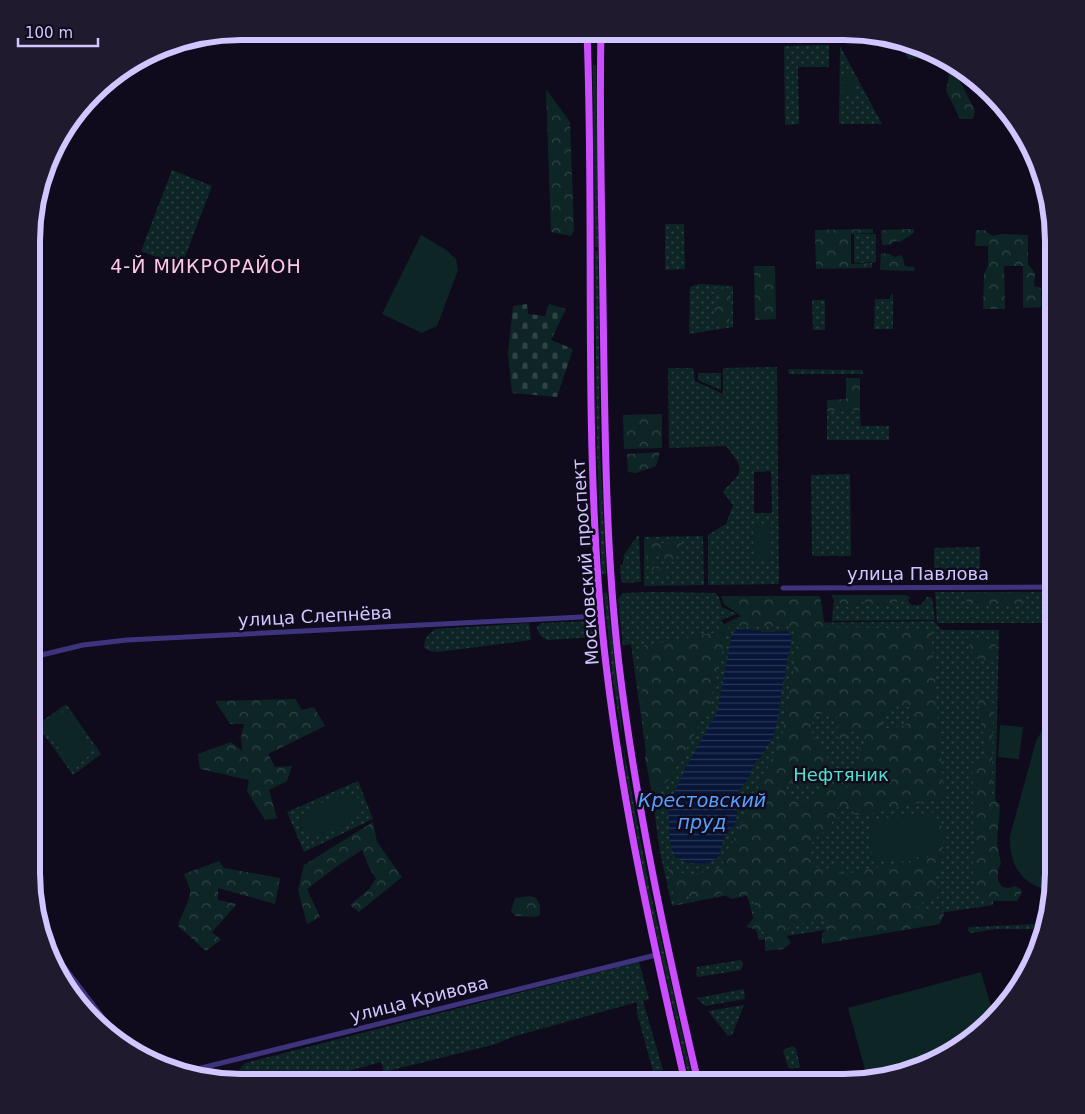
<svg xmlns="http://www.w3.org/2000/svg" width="1085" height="1114" font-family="'DejaVu Sans',sans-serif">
	<defs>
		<pattern id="grass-dots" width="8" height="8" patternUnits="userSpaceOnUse" patternTransform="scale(1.25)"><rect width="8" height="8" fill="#0e2526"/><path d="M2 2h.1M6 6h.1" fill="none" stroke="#304347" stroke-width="1.8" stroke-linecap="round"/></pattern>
		<pattern id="forest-crowns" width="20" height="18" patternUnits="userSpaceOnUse" patternTransform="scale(1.25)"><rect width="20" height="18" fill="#0e2526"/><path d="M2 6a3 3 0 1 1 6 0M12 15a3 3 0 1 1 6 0" fill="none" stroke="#304347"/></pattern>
		<pattern id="cemetery-stones" width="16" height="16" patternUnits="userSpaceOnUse" patternTransform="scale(1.25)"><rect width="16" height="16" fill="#0e2526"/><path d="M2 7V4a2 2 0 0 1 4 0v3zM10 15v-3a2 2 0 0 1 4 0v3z" fill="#304347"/></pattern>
		<pattern id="water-rules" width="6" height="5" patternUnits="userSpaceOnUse" patternTransform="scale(1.25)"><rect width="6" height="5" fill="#071539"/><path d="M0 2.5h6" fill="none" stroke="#2a3657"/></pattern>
	</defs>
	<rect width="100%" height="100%" fill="#0f0b1c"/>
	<g fill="url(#grass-dots)" fill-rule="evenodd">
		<path d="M829,45V67H798L799,124L785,125L784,46Z"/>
		<path d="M840,46L882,124H839Z"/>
		<path d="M593,65H596L598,247H595Z"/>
		<path d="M172,170L212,186L181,267L141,251Z"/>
		<path d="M665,224H684L685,269L665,270Z"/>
		<path d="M854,234H876V262L854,263Z"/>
		<path d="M595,251H598L600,449L606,574H602L597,449Z"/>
		<path d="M699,284L733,286V327L689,334L690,287Z"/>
		<path d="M891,294H893V329H874L875,299H890Z"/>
		<path d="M812,300H825V330H813Z"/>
		<path d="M777,367L779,584L708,585V535L726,524L733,505L723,492C726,487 730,484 734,480C747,468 734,457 726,446L669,448L668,368H693L695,381L723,394V368ZM771,471L772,513H754V472Z"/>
		<path d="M788,369L862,370L863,374H789Z"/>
		<path d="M698,373H721V390L698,380Z"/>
		<path d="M860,410L861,426H889V440H827V411Z"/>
		<path d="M850,474L851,556H812L811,475Z"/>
		<path d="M638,535L639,536L641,582L624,583L621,581L620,565L623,564L624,555Z"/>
		<path d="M703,536L704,585L644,586V537Z"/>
		<path d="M980,547V580L934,581V548Z"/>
		<path d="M605,592L607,593L622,730L621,731L613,681L604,593Z"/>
		<path d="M653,592L715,593L719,597L722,607L737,614L721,620L723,624L933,621L942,630H999L993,905L759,940L747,894L728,895L672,906L660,852L631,644L623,646L618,599L623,593Z"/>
		<path d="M935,592H965L967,604H1022L1025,592H1048V623H937Z"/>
		<path d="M927,597L932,598L935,620L832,621L834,600L850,608L861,602L885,604L908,600L911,605H921Z"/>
		<path d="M593,621L594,637L547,640C541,637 538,634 537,627L542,623Z"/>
		<path d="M529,623L531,640L438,652L430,651L424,648C424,638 428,634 436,629Z"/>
		<path d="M66,704L101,754L73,775L37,725Z"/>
		<path d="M623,745L649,886L693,1082H690L646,887L626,775Z"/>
		<path d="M358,781L373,819L304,852L287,812Z"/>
		<path d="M1042,924L1040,929H996L971,933L968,931L969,927Z"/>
		<path d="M741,960L743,965L741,970L698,977L696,975L697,967Z"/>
		<path d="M639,962L649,999L643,1001L663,1070L653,1071L637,1013V1002L512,1037L496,1044L384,1072L381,1062L348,1071L351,1082H242L239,1070L245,1063Z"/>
		<path d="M744,989L745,999L705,1006L697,998Z"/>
		<path d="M744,1005L732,1035L728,1036L708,1011Z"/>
		<path d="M793,1046L796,1049L800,1067L791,1069L788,1067L783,1050Z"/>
	</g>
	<g fill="url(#forest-crowns)" fill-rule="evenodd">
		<path d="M903,46H908L942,57L908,59Z"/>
		<path d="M950,63L975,110L973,119H960L946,90L949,77L944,65Z"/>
		<path d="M546,89L570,122L574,231L571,236L551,232Z"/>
		<path d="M873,229V233L851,234V264L872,263V268L816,269L815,230Z"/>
		<path d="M914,229V233L900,242L896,241L889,245H882L881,230Z"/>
		<path d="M976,230H984L993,236L1001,234L1028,235V264L1035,273L1034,286L1041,288V307L1023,308V266H1004L1005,309H983L984,274L988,265V246H975Z"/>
		<path d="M881,253L889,254L895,257L902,255L905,266L914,267L915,271L880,270Z"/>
		<path d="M754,266H775L776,319L755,320Z"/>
		<path d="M713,287L731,288L729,325L718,327L713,320L716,303L722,296L720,293L712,292Z"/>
		<path d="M846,378H860V410L827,411V400L846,399Z"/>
		<path d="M662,414V448L624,449L623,415Z"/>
		<path d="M660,452L656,466L636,473L628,472L627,454Z"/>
		<path d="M676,538L680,539L682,543L677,551L674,562L667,561L658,552L655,553C649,569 656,569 670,570L673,576C646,578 646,563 646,542L650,540L663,543Z"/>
		<path d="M965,592H1025L1022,604H967Z"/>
		<path d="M831,595H905L910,597L908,600L885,604L861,602L850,608L834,600Z"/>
		<path d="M721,596H820L825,627L931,629L944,797L869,814L855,815L850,805L837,808L840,816L832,822L833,831L820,834L810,845L814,866L826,870L837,860L841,875L938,855L937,826H944L943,857L936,877L939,894L936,900L917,904L919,912L939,909L944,914L940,924L822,944V933L829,928L826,921L792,924L784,932L791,943L783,949L765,951V932L746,927L759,912L749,895L732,899L720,893C710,899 698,903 687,896L683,904L676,905L668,869L689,875L720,869L782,737L798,644L793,626L728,627L709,708L669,780L652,793L645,758L647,739L642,717V684L636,681L642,646L718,632L726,623L741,616L724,604ZM901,705L909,707L913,719C904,727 895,729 883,728L881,718L888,711ZM817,713L837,717L838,740L843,741L851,731L860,733L864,743L858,752L860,759L849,768L853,781L847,788L833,785L828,776L809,802C797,803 791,798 786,788L803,769L810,772L812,778L820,780L829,768L826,749L820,747L810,728Z"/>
		<path d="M977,634L985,643L990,637H996L995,663L974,658L967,638Z"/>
		<path d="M977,696L993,703L992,797L1000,805L997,843L1001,864L998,869V881L1002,887L1009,888L1015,886L1021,889L1022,892L1017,901H990L978,896L972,872L974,851L972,763L987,758Z"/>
		<path d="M295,699L302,710L314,707L325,726L268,754L275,767L292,766L287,781L269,790L277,818L265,820L247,791L249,780L200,769L198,754L231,742L242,751L241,737L244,724H230L215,701Z"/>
		<path d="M373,822L377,842L402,877L359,912L350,905L368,890L376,879L369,867L362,850L340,864L307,889L320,917L307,924L298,890L304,865Z"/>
		<path d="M219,861L224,868L280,878L275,904L218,888V900L237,904L212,932L221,940L206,951L178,926C180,916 192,898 190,890C189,885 186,879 184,874Z"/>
		<path d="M530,896L536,898L540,906V915L534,917L515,916L511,911L515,898Z"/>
	</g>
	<path fill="url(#cemetery-stones)" d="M527,304L528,314L545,316L549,304L566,309L551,340L573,349L557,397L512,393L508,353L513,306Z"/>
	<g fill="#0e2526">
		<rect x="842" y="74" width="12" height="22"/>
		<path d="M74,118C72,131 62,163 55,173C52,178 47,180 42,182L59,136Z"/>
		<path d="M421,235L445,249L456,259L458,270L437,326L422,333L382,314Z"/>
		<path d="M753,526H770L771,559L754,560Z"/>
		<path d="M61,712L66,713C77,724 93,740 88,756L82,762L74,763L77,767L74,770L41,723L44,721L47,723C48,716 54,713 61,712Z"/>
		<path d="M1053,721V886L1052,891C1022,885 1009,866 1010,836L1036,741L1044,727Z"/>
		<path d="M1000,725L1023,727L1019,759L998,757Z"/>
		<path d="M347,793C353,794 357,795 360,801C362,805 361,812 358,816C352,823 324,836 315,837C314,837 308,836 307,836C302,830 297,821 303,814C310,806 336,797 347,793Z"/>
		<path d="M937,812L939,855L873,862L869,820Z"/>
		<path d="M981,972L993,1013L961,1047L921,1067L868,1080L848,1008Z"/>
	</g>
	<path fill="url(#water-rules)" d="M740,628L766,632L788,631L792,637L781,694L778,718L773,737L760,758L754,763L749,778L738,791L736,823L725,836L718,858L709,863L701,864L685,862L676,858L672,850L670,841L668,810L669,804L686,767L717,712L732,634L737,629Z"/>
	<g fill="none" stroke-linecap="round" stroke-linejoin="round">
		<g stroke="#3d347d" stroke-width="5">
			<path d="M783,588L1053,587"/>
			<path d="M33,657L83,645L127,640L601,616"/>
			<path d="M42,938L117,1036"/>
			<path d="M189,1071L656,955"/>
		</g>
		<g stroke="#cc4dff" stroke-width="7">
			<path d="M587,32C594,215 585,398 598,580C610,750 647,916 685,1082"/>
			<path d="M601,32C599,123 602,213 603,303C605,424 605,545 619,665C636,806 666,944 698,1082"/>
		</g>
	</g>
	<g text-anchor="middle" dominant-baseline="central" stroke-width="5" stroke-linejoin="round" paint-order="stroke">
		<g font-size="18" fill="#d1c6ff" stroke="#0f0b1c">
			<text transform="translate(585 562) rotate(-94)">Московский проспект</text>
			<text x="918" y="573">улица Павлова</text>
			<text transform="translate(315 616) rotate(-3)">улица Слепнёва</text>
			<text transform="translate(419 999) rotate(-14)">улица Кривова</text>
		</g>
		<g font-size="18" fill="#50e1c9" stroke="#0f0b1c">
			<text x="841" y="774">Нефтяник</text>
		</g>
		<g font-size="19" letter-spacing="1" fill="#ffc8e6" stroke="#0f0b1c">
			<text x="206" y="266">4-Й МИКРОРАЙОН</text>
		</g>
		<g font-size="19" font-style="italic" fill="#54a1ff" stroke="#0f0b1c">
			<text x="702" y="800">Крестовский<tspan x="702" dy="22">пруд</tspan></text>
		</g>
	</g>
	<path d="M0 0H1085V1114H0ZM241 40H844A201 201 0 0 1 1045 241V873A201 201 0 0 1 844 1074H241A201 201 0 0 1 40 873V241A201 201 0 0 1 241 40Z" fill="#1f1a2e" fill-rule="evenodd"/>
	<path fill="none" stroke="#d1c6ff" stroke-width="6" d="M241 40H844A201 201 0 0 1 1045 241V873A201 201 0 0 1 844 1074H241A201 201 0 0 1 40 873V241A201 201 0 0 1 241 40Z"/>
	<path d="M18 38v8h80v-8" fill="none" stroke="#d1c6ff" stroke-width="2.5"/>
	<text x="25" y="38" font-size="15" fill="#d1c6ff" stroke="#0f0b1c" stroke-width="4" paint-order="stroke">100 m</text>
</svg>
